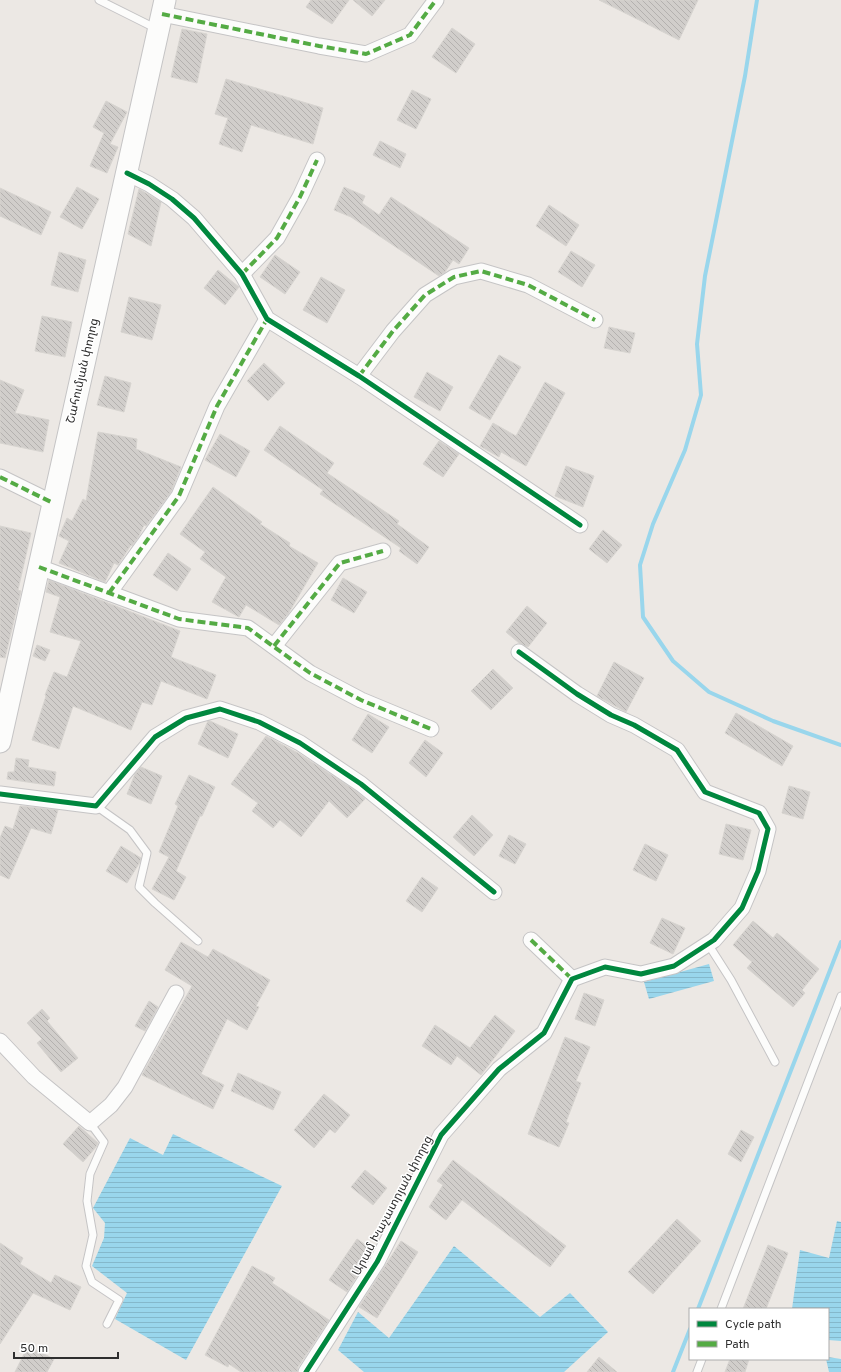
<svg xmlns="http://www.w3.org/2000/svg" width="841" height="1372" font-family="Overpass,'Noto Sans Armenian',sans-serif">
	<defs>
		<pattern id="water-rules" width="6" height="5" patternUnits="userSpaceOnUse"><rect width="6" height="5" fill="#99d6ec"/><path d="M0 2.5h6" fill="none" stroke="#84b8cb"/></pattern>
		<pattern id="building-back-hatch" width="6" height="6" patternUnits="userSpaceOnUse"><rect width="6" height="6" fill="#d1cecb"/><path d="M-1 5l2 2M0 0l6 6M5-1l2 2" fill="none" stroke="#b4b1af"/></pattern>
	</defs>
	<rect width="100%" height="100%" fill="#ece8e4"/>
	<g fill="url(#water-rules)">
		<path d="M709,964L714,981L649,999L644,982Z"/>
		<path d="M173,1134L282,1186L186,1360L115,1319L127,1293L92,1266L104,1238L105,1223L93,1208L130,1138L163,1155Z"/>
		<path d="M837,1221L841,1222V1341L828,1340V1309H792L800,1250L829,1258Z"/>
		<path d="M454,1246L540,1317L570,1293L608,1332L564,1372H364L338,1350L358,1312L389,1338Z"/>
		<path d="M828,1357L841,1359V1372H829L826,1359H828Z"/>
	</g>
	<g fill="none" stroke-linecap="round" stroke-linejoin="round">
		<g stroke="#99d6ec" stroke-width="4">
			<path d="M757,0L745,76L705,276L697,344L701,395L685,450L653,524L640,565L643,617L673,661L709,692L773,721L841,745"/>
			<path d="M698,1309L841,942"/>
			<path d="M673,1372L690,1329"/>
		</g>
	</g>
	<g fill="url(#building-back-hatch)" stroke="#d7d4d0">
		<path d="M311,0H349L332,24L306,7Z"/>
		<path d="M353,0H385L372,16Z"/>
		<path d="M599,0H698L679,40Z"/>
		<path d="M452,28L475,44L456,73L432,57Z"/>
		<path d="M182,29L207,34L197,83L171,77Z"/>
		<path d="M226,79L323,108L313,144L251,125L242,152L219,144L228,118L215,114Z"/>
		<path d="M412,90L431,99L416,129L397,120Z"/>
		<path d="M106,101L127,112L110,144L118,147L107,173L90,166L104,133L93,127Z"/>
		<path d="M380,141L406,154L400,168L373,155Z"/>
		<path d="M77,187L99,199L82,229L60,217Z"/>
		<path d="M344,187L365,196L362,203L379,215L391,197L469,248L459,264L453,260L445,272L439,276L351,217L334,210Z"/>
		<path d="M0,188L51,212L41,235L0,216Z"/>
		<path d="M139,189L161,202L151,246L128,234Z"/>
		<path d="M549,205L579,225L566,246L536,226Z"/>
		<path d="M571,251L595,265L582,287L558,272Z"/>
		<path d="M59,252L86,260L78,292L51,285Z"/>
		<path d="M275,255L300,272L285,294L260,277Z"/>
		<path d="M218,270L239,287L225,305L204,288Z"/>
		<path d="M321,277L345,290L327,323L303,310Z"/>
		<path d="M129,297L161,305L152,340L121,332Z"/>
		<path d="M42,316L72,322L65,357L35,351Z"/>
		<path d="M609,327L635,333L630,353L604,348Z"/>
		<path d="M499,355L521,367L490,420L469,408Z"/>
		<path d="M264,363L285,383L268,401L247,381Z"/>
		<path d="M427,372L453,387L440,411L414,397Z"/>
		<path d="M105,376L131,383L124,412L97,405Z"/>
		<path d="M0,380L24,390L15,413L49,420L43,452L0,443Z"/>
		<path d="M545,382L565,393L526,466L501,452L499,457L480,446L493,423L516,436Z"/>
		<path d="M280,426L334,463L327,473L399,521L397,524L429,547L417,564L399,551L401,548L320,494L323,490L264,450Z"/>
		<path d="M98,432L137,439L136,449L181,467L171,492L146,526L144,525L139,536L132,546L131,545L118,565L114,563L105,582L59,563L69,541L59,536L67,518L72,521L83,499L86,501Z"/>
		<path d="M220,434L250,451L236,477L205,460Z"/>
		<path d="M439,441L459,454L443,477L423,464Z"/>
		<path d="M566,466L594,476L583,507L555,496Z"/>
		<path d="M213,487L262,522L260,524L290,543L289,546L318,563L288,614L279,625L246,605L239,617L212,602L226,577L200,559L205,552L180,534Z"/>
		<path d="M0,526L31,533L18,590L21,591L5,658L0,657Z"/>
		<path d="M603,530L622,545L607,563L589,549Z"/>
		<path d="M168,553L191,569L177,591L153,575Z"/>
		<path d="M343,578L367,592L354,613L331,600Z"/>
		<path d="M49,580L180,631L171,657L216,675L207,699L161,681L152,705L142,702L131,730L73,706L59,749L32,740L46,696L45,695L54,672L67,677L81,641L50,632L60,597L46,592Z"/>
		<path d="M527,606L547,623L528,647L519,643L506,632Z"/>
		<path d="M37,645L50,650L45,661L33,656Z"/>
		<path d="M614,662L644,678L626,712L597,696Z"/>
		<path d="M493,669L513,688L491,710L471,691Z"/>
		<path d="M736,713L793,746L782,766L725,733Z"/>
		<path d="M368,714L389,727L372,753L352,740Z"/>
		<path d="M208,721H210L238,734L228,758L198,744Z"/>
		<path d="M266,736L298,753L356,791L365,799L347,818L329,801L301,837L280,820L273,828L252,811L258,803L231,784Z"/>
		<path d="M425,740L443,753L426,777L409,763Z"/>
		<path d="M16,758L29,760L28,767L56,772L54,786L7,779L8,772H14Z"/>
		<path d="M141,767L162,776L151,804L127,794L135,774Z"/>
		<path d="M189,775L215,787L202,816H200L176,871L186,877L174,900L152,889L169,857L159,852L178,806L175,804Z"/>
		<path d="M789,786L810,792L803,819L782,813Z"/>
		<path d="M20,806L58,810L51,834L31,828L9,879L0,875V838L5,826L13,829Z"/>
		<path d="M472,815L493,835L474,856L453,837Z"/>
		<path d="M726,824L751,830L743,860L719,854Z"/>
		<path d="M509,835L526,844L515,864L499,856Z"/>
		<path d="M645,844L668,855L656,881L633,870Z"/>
		<path d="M121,846L141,858L140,862L127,883L106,871Z"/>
		<path d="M422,877L438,888L422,912L406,901Z"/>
		<path d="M662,918L685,928L673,954L650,943Z"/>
		<path d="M753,921L773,938L777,933L819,969L802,990L805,993L793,1007L747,968L752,962L733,945Z"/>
		<path d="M181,942L208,957L213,949L270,980L256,1006L259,1007L247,1030L227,1019L201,1074L224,1085L213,1109L142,1075L192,986L165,970Z"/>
		<path d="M584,993L604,1000L595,1026L575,1019Z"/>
		<path d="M149,1001L158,1007L145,1031L135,1026Z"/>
		<path d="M42,1009L50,1018L47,1021L78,1058L61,1072L37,1043L42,1039L27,1023Z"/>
		<path d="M495,1015L515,1031L481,1075L457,1056L451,1065L422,1046L435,1025L470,1048Z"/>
		<path d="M565,1037L590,1047L576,1081L581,1083L566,1122L569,1123L559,1147L528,1134Z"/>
		<path d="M238,1073L281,1092L273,1110L231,1091Z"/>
		<path d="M324,1094L350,1115L335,1133L330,1129L314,1148L294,1130Z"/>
		<path d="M79,1126L98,1143L96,1147L83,1162L63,1144Z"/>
		<path d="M741,1130L754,1137L741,1162L728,1154Z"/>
		<path d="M453,1160L566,1246L550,1267L462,1200L446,1220L429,1207L443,1185L437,1181Z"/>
		<path d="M365,1170L387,1188L373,1205L351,1187Z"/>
		<path d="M677,1219L701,1241L653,1294L628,1272Z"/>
		<path d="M357,1239L373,1250L347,1292L329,1280Z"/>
		<path d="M401,1241L418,1252L377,1318L359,1307Z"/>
		<path d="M0,1243L23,1258L20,1264L51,1283L55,1275L81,1287L70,1310L33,1293L0,1344Z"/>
		<path d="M768,1245L788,1253L766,1309H743Z"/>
		<path d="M252,1266L275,1278L272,1283L329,1320L298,1367L297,1372H241L229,1364L228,1367L205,1355Z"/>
		<path d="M28,1346L54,1359L47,1372H15Z"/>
		<path d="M599,1357L617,1372H587Z"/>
		<path d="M730,1359H749L745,1372H725Z"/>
	</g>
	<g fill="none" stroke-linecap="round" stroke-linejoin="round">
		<defs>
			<g id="lane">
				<path d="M99,0L157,29"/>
				<path d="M96,806L130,830L147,853L139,887L155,903L198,941"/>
				<path d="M708,944L731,980L775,1062"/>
				<path d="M90,1123L104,1142L90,1174L87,1201L93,1235L86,1266L92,1282L119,1300L107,1324"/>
				<path d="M721,1309L841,996"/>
				<path d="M697,1372L702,1359"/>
			</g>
			<g id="street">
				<path d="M162,14L319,46L366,54L410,35L436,0"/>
				<path d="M127,173L149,184L172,199L194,218L242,274L267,319L359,376L580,525"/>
				<path d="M242,274L277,238L300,197L317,160"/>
				<path d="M359,376L393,331L425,295L454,277L481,271L528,285L595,320"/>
				<path d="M0,477L53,503"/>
				<path d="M39,567L179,619L248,628L310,673L361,700L431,729"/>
				<path d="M109,593L179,496L217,406L267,319"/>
				<path d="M274,646L340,563L383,551"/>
				<path d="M0,794L96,806L155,737L186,718L220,709L259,722L300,743L361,784L494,892"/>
				<path d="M531,940L572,979"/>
				<path d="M0,1041L34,1077L90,1123L111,1105L125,1087L176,993"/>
				<path d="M306,1372L377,1262L441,1135L499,1069L544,1033L572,979L605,967L641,974L674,966L714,940L742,908L758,871L768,829L759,813L705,792L677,750L634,725L611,715L577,694L519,652"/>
			</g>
			<path id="secondary" d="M0,742L165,0"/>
		</defs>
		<use href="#lane" stroke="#c5c4c5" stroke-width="9"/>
		<use href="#street" stroke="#c5c4c5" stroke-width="17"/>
		<use href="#secondary" stroke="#c5c4c5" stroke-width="23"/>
		<use href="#lane" stroke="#fcfcfb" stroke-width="7"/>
		<use href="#street" stroke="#fcfcfb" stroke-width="15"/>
		<use href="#secondary" stroke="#fcfcfb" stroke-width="21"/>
		<g stroke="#54ab44" stroke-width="4" stroke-dasharray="8 4" stroke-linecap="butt">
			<path d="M162,14L319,46L366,54L410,35L436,0"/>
			<path d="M242,274L277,238L300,197L317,160"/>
			<path d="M359,376L393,331L425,295L454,277L481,271L528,285L595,320"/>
			<path d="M0,477L53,503"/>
			<path d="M39,567L179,619L248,628L310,673L361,700L431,729"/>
			<path d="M109,593L179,496L217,406L267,319"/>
			<path d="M274,646L340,563L383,551"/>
			<path d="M531,940L572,979"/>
		</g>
		<defs>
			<g id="cycleway">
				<path d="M127,173L149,184L172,199L194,218L242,274L267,319L359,376L580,525"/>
				<path d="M0,794L96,806L155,737L186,718L220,709L259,722L300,743L361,784L494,892"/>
				<path d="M306,1372L377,1262L441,1135L499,1069L544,1033L572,979L605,967L641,974L674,966L714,940L742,908L758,871L768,829L759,813L705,792L677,750L634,725L611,715L577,694L519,652"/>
			</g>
		</defs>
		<use href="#cycleway" stroke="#fff" stroke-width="8"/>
		<use href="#cycleway" stroke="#00873e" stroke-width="5"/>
	</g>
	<g text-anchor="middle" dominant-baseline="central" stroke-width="3" stroke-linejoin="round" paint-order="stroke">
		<g font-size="12" fill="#2e2e2e" stroke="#fff">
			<text transform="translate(83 371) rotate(-77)">Շահումյան փողոց</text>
			<text transform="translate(393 1206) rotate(-62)">Արամ Խաչատրյան փողոց</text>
		</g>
	</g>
	<rect x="689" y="1308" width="140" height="52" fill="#ffffff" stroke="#ababab"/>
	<rect x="697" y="1321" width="20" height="6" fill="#00873e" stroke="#ababab"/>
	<text x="725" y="1328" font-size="12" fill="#2e2e2e">Cycle path</text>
	<rect x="697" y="1341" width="20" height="6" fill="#54ab44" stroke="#ababab"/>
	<text x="725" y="1348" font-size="12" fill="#2e2e2e">Path</text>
	<path d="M14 1352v6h104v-6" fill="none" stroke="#2e2e2e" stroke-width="2"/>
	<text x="20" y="1352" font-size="12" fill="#2e2e2e" stroke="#ffffff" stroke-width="3" paint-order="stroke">50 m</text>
</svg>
